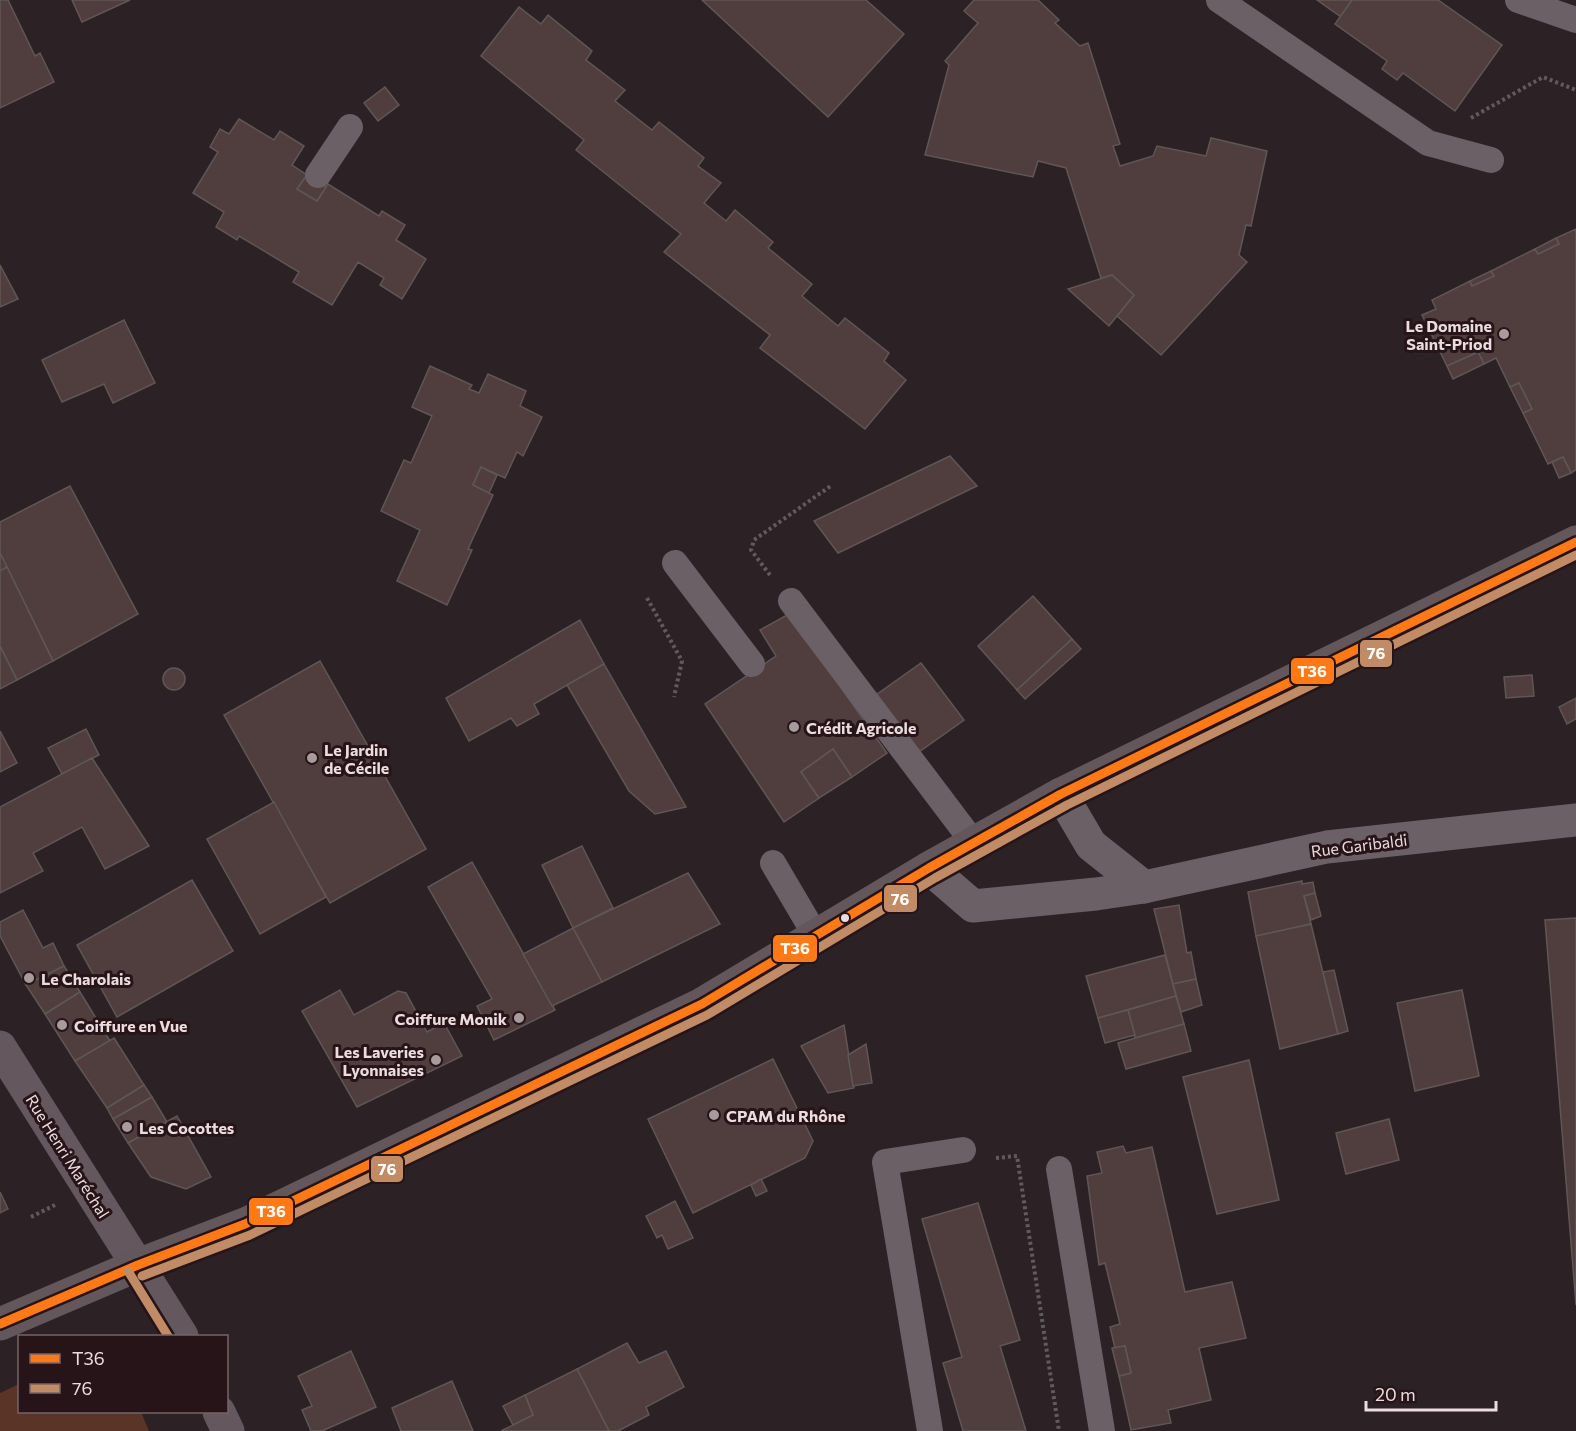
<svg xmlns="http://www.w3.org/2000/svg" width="1576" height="1431" font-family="Commissioner,sans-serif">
	<rect width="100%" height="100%" fill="#2c2124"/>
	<path fill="#5a3527" d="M19,1384L20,1412H141L149,1431H0V1393Z"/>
	<g fill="#503e3e" stroke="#605657" stroke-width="1.5">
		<path d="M0,0H8L35,56L40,53L54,82L0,108Z"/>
		<path d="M72,0H130L82,22Z"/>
		<path d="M702,0H866L904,34L828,117Z"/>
		<path d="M974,0H1038L1059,20L1055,23L1080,46L1088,43L1120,144L1113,146L1120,166L1153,156L1157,146L1206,156L1211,138L1267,151L1251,226L1246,225L1239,255L1247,262L1161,355L1117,316L1134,295L1112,275L1101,278L1066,168L1038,161L1033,177L925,155L949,65L945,61L978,23L964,11Z"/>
		<path d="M1317,0H1352L1341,17Z"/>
		<path d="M1352,0H1438L1502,45L1455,111L1403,73L1397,80L1382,69L1387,61L1335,24Z"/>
		<path d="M519,7L541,24L548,15L592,51L586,60L625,90L615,101L652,130L659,122L704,158L698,166L721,183L704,203L726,221L735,210L773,242L768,248L812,284L802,296L838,326L845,318L889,353L884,361L906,380L865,429L760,348L770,335L664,252L681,234L576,150L584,140L481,56Z"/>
		<path d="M385,87L399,105L378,121L364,103Z"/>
		<path d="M239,119L274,140L280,131L304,146L292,165L307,175L297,189L317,201L328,184L379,216L382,211L405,225L396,240L426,259L402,299L380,285L384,278L358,262L332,305L293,282L299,272L239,236L237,240L216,227L224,212L193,193L218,152L210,147L220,129L229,134Z"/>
		<path d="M307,175L326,187L317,201L297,189Z"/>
		<path d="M1576,229V470L1571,473L1563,457L1548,464L1523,413L1532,409L1519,383L1510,387L1496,358L1484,364L1478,352L1447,366L1422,315L1436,309L1432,300L1470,281L1472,286L1494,276L1491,271L1535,249L1538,254L1559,244L1556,238Z"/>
		<path d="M1556,238L1559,244L1538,254L1535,249Z"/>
		<path d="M0,265L18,299L0,307Z"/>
		<path d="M1491,271L1494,276L1472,286L1470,281Z"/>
		<path d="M1112,275L1134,295L1109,326L1068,289Z"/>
		<path d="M124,320L155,383L113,403L104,384L62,402L42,360Z"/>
		<path d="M1478,352L1484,364L1453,379L1447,366Z"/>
		<path d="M430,366L472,385L469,389L479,393L488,374L526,391L520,406L542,417L523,456L517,452L505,478L481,467L473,485L493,495L468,549L472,550L447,605L397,581L420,530L381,511L404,460L411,463L432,416L412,407Z"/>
		<path d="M1519,383L1532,409L1523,413L1510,387Z"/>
		<path d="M950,456L977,486L838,553L814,521Z"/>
		<path d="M1563,457L1571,473L1559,478L1552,462Z"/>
		<path d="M481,467L497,475L489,493L473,485Z"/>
		<path d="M70,486L138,614L53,661L0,553V522Z"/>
		<path d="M0,553L7,567L0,571Z"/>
		<path d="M7,567L53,661L17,680L0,646V571Z"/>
		<path d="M1033,596L1072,639L1017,690L978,646Z"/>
		<path d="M789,614L887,753L852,777L833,749L801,772L819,798L784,822L705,704L776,656L760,630Z"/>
		<path d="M580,620L604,664L534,704L539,714L517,726L511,718L469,741L446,698Z"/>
		<path d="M1072,639L1081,649L1025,699L1017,690Z"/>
		<path d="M0,646L17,680L0,689Z"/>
		<path d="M320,661L426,849L330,903L224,715Z"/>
		<path d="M921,663L964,720L919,752L876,695Z"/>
		<path d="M604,664L686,807L655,814L629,791L567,685Z"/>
		<circle cx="174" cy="679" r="11"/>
		<path d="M1532,675L1534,696L1506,698L1504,677Z"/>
		<path d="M1576,698V719L1567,724L1559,707Z"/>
		<path d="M86,729L99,755L62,774L48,748Z"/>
		<path d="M0,731L17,763L0,772Z"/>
		<path d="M833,749L852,777L819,798L801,772Z"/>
		<path d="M92,758L149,846L105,869L82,827L33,853L43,871L0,893V807Z"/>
		<path d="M274,802L326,897L260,934L207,839Z"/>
		<path d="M582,846L613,908L573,928L542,865Z"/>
		<path d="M472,862L555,1010L494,1040L477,1006L492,999L428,887Z"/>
		<path d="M688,873L720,924L602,982L573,928Z"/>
		<path d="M192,880L233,951L117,1017L77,945Z"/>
		<path d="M1302,881V884L1313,882L1315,893L1304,896L1311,924L1256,936L1248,892Z"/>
		<path d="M1315,893L1321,916L1311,920L1304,896Z"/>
		<path d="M1179,905L1187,953L1191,952L1196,979L1173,984L1154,909Z"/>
		<path d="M23,910L43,948L53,943L64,966L26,985L0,936V922Z"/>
		<path d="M1576,918V1305L1545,920Z"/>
		<path d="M1311,924L1338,1034L1280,1049L1256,936Z"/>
		<path d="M573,928L602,982L552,1006L523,954Z"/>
		<path d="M1165,955L1176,996L1098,1018L1086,976Z"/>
		<path d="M64,966L80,992L45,1014L26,985Z"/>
		<path d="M1334,970L1348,1031L1338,1034L1323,972Z"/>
		<path d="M1196,979L1202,1005L1181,1012L1173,984Z"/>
		<path d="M340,990L354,1015L398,991L406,993L427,1032L444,1023L462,1056L357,1107L302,1011Z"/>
		<path d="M1462,990L1479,1076L1415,1091L1397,1003Z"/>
		<path d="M80,992L110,1041L75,1061L45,1014Z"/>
		<path d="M1176,996L1184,1024L1135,1038L1128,1010Z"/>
		<path d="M1128,1010L1135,1035L1105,1043L1098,1018Z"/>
		<path d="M1184,1024L1191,1051L1126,1069L1118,1043Z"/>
		<path d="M844,1025L854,1088L828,1093L801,1046Z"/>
		<path d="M114,1038L144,1085L107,1108L75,1061Z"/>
		<path d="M866,1044L872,1083L853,1086L848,1055Z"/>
		<path d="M773,1059L813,1141L805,1158L693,1213L648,1119Z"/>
		<path d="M1249,1060L1279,1200L1217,1214L1183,1077Z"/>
		<path d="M144,1085L152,1097L113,1119L107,1108Z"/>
		<path d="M152,1097L167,1122L128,1143L113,1119Z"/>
		<path d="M177,1116L211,1177L186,1189L151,1177L128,1143Z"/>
		<path d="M1389,1119L1399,1160L1346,1174L1336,1133Z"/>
		<path d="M1123,1146L1126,1153L1152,1147L1185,1292L1232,1282L1246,1338L1199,1348L1211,1400L1168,1410L1171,1423L1131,1430L1119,1376L1131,1373L1125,1346L1115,1348L1110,1327L1120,1324L1105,1263L1099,1265L1087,1176L1102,1173L1097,1152Z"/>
		<path d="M761,1179L767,1191L756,1196L751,1185Z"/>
		<path d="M0,1192L8,1209L0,1213Z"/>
		<path d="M675,1201L693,1238L668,1249L662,1235L657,1238L646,1216Z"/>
		<path d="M978,1203L1020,1340L1000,1346L1026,1431H963L943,1363L962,1357L922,1219Z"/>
		<path d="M627,1343L639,1363L666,1351L684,1387L646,1407L649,1415L618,1431H609L577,1369Z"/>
		<path d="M1125,1346L1131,1373L1119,1376L1112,1348Z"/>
		<path d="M351,1351L376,1407L322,1431H311L302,1410L312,1406L298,1376Z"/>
		<path d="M577,1369L609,1431H501L533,1415L525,1395Z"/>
		<path d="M452,1381L473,1431H401L392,1408Z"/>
		<path d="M525,1395L533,1415L513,1425L503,1406Z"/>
	</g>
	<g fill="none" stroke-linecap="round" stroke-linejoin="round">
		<g stroke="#635a5e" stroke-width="4" stroke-dasharray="3 3" stroke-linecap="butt">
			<path d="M1471,118L1543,77L1576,90"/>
			<path d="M770,575L751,550L754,540L832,485"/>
			<path d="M647,598L682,661L674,697"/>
			<path d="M996,1158L1017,1156L1059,1431"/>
			<path d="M31,1217L55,1205"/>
		</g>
		<g stroke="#6a6065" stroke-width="26">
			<path d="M1219,0L1428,143L1491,160"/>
			<path d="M1518,0L1576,20"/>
			<path d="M318,175L350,127"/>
			<path d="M675,563L752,664"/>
			<path d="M791,601L973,842"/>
			<path d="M773,863L816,936"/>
			<path d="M1059,1169L1102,1431"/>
			<path d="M930,1431L885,1162L963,1150"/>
		</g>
		<g stroke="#6a6065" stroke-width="33">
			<path d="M1061,794L1091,845L1144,887"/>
			<path d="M929,868L973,906L1096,894L1144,887L1327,847L1576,820"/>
		</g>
		<g stroke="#64585e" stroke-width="33">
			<path d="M0,1047L182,1336"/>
			<path d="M219,1412L228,1431"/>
		</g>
		<path stroke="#63575c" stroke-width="33" d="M0,1324L138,1265L245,1224L702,1004L929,868L1061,794L1576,542"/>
		<defs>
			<path id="bus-1" d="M0,1324L138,1265L245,1224L702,1004L929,868L1061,794L1576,542"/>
			<g id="bus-2">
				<path d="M128,1271L168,1336"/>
				<path d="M142,1276L250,1235L707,1015L935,878L1067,805L1576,555"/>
			</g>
		</defs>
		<use href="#bus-1" stroke="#261419" stroke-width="14"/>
		<use href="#bus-2" stroke="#261419" stroke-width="14"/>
		<use href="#bus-1" stroke="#ff7917" stroke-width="9"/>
		<use href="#bus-2" stroke="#c18c65" stroke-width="9"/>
	</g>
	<g fill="#a89b9e" stroke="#261419" stroke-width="2">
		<circle cx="1504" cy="334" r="6"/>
		<circle cx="794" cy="727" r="6"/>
		<circle cx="312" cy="758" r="6"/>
		<circle cx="29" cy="978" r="6"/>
		<circle cx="519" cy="1018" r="6"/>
		<circle cx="62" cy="1025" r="6"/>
		<circle cx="436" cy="1060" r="6"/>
		<circle cx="714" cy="1115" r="6"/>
		<circle cx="127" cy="1127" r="6"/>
	</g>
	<circle fill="#eadcdf" stroke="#261419" stroke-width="2" cx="845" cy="918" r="5"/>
	<g text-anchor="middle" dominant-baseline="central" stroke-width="6" stroke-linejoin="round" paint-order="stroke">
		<g font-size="16" font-weight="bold" fill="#eadcdf" stroke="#261419" text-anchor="start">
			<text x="1492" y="325" text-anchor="end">Le Domaine<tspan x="1492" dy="18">Saint-Priod</tspan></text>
			<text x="806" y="727">Crédit Agricole</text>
			<text x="324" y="749">Le Jardin<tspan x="324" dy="18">de Cécile</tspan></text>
			<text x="41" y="978">Le Charolais</text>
			<text x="507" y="1018" text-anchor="end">Coiffure Monik</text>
			<text x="74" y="1025">Coiffure en Vue</text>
			<text x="424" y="1051" text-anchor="end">Les Laveries<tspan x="424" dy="18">Lyonnaises</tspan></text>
			<text x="726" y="1115">CPAM du Rhône</text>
			<text x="139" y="1127">Les Cocottes</text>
		</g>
		<g font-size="16" fill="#eadcdf" stroke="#261419">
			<text transform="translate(1359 845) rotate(-7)">Rue Garibaldi</text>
			<text transform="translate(68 1156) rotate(58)">Rue Henri Maréchal</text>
		</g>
	</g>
	<g stroke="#261419" stroke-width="2">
		<rect x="1359" y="639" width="34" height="29" rx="6" fill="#c18c65"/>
		<rect x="1290" y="657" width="45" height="28" rx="6" fill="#ff7917"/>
		<rect x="883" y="884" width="35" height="29" rx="6" fill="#c18c65"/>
		<rect x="772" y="934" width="46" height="29" rx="6" fill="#ff7917"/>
		<rect x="370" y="1155" width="34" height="28" rx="6" fill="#c18c65"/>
		<rect x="248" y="1197" width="46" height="29" rx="6" fill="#ff7917"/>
	</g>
	<g font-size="16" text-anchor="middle" font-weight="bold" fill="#fff">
		<text x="1376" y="659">76</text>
		<text x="1312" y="677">T36</text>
		<text x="900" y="905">76</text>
		<text x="795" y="954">T36</text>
		<text x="387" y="1175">76</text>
		<text x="271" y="1217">T36</text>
	</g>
	<rect x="18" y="1335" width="210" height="78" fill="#261419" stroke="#746468" stroke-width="1.5"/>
	<rect x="30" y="1354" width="30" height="9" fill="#ff7917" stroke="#746468" stroke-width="1.5"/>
	<text x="72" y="1365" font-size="18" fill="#eadcdf">T36</text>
	<rect x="30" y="1384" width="30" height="9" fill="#c18c65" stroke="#746468" stroke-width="1.5"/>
	<text x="72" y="1395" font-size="18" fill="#eadcdf">76</text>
	<path d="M1366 1401v9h130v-9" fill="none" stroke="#eadcdf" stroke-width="3"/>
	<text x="1375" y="1401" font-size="18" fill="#eadcdf" stroke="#261419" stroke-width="4.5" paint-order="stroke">20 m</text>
</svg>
